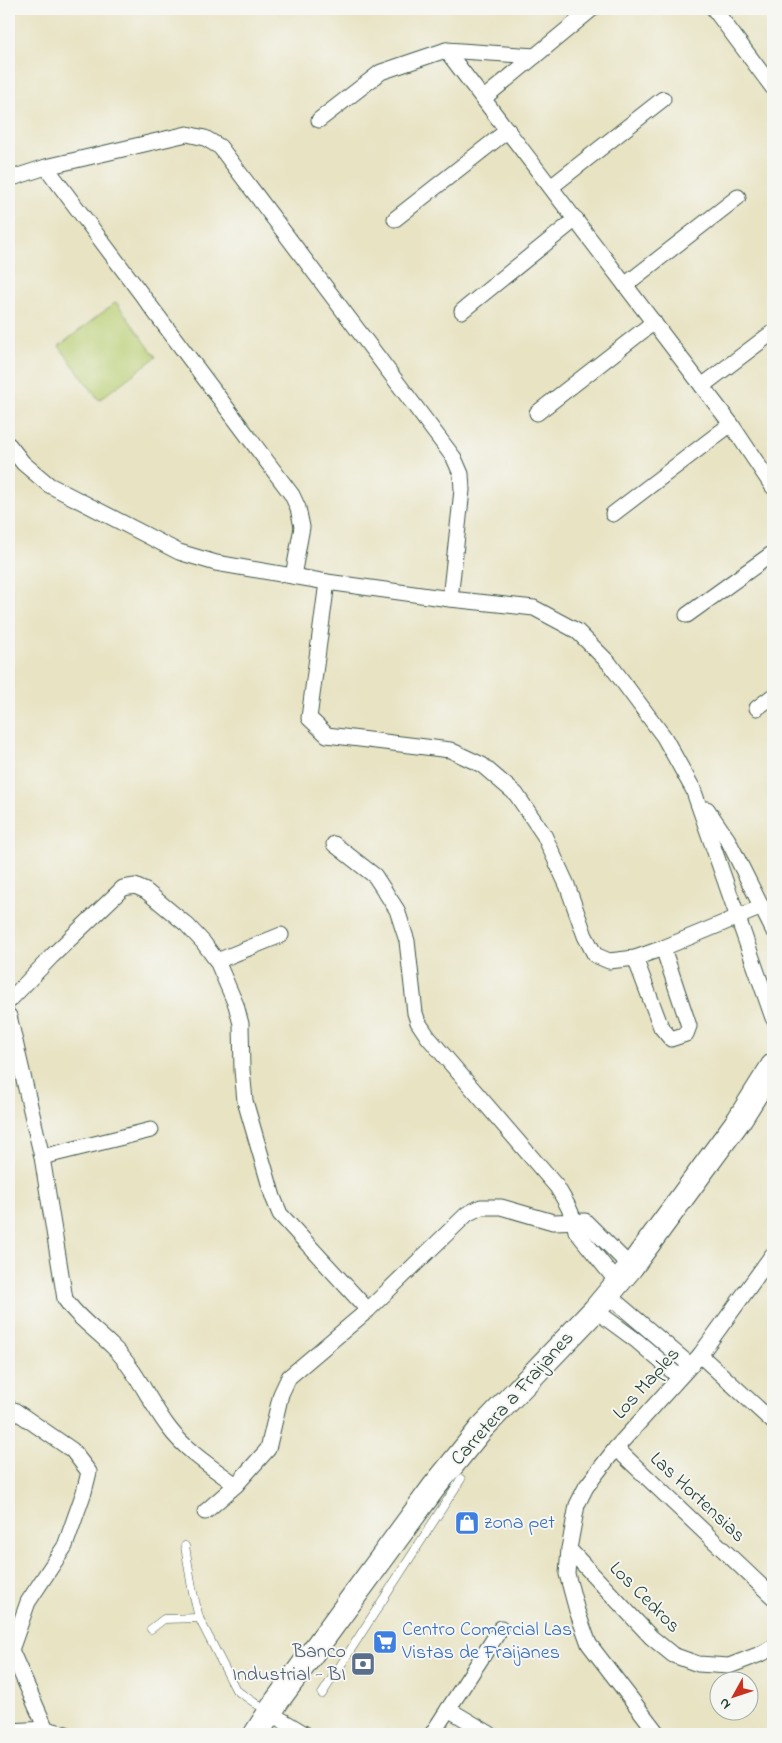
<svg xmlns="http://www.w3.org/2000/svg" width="782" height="1743" font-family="'Indie Flower',sans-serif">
	<rect width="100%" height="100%" fill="#f6f6f2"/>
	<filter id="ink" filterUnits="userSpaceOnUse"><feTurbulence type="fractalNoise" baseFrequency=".02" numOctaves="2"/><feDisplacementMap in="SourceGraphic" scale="10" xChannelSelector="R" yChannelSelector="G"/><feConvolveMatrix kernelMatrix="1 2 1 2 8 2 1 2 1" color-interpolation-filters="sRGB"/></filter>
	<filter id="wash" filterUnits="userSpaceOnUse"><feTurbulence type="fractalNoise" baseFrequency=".0096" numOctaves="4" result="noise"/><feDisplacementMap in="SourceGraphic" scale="20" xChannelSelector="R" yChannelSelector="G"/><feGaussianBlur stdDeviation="1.12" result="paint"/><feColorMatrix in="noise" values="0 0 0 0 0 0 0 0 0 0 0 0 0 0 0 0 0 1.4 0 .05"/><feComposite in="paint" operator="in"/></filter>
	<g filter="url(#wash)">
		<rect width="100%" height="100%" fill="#e8e3c3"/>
		<path fill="#b8cd71" stroke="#6c8552" d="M116,302L156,357L99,400L59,346Z"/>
	</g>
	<g filter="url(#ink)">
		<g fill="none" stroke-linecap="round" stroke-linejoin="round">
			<defs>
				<g id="lane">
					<path d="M185,1546L192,1588L199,1618L236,1690L268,1712"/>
					<path d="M151,1629L164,1619L199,1618"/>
					<path d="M322,1694L461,1479"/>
				</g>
				<g id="street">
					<path d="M714,9L773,88"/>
					<path d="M446,50L731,424L773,487"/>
					<path d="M484,98L592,9"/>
					<path d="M319,120L381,72L446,50L535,56"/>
					<path d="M46,167L292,495L298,508L302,527L293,576"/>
					<path d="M9,179L46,167L187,134L205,138L220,147L454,458L461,474L462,490L450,599"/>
					<path d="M551,187L663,99"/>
					<path d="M395,219L508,130"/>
					<path d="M625,285L738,197"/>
					<path d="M462,311L576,219"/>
					<path d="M702,386L773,332"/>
					<path d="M537,413L654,322"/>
					<path d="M9,445L23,463L49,485L179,552L216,563L327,582L450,599L534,608L577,631L609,663L664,737L693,789L773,1018"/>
					<path d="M613,514L731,424"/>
					<path d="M327,582L309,718L327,735L450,750L482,765L516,794L544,835L567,885L585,936L595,955L609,961L635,958L663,948L762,907"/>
					<path d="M687,615L773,553"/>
					<path d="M757,708L773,696"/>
					<path d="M707,809L728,840L773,930"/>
					<path d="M334,844L375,876L397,910L407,941L415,1013L418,1022L428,1037L557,1187C565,1201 574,1214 576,1231L618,1283"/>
					<path d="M635,958L661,1027L671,1039L686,1034L689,1026L663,948"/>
					<path d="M217,961L281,935"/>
					<path d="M9,1001L52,956L123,888L135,886L146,891L187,925L203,942L217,961L236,1005L241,1024L242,1070L245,1101L273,1197L280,1214L368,1310"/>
					<path d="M9,1016L42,1157L65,1299C78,1319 99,1332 116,1350C138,1373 150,1403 169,1428C186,1451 213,1468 236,1485"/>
					<path d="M42,1157L151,1130"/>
					<path d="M608,1295L690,1365"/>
					<path d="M595,1310L637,1341L679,1377"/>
					<path d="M700,1355L773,1422"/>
					<path d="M14,1410L72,1450L89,1472L84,1492L65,1546L28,1602L11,1650L46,1729"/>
					<path d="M616,1448L773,1597"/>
					<path d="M205,1512L236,1485L268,1449L281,1394L289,1377L368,1310L467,1214L481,1207H501L553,1222L585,1221L631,1267"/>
					<path d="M569,1549L651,1637L673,1655L698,1664L729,1666L763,1653L773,1647"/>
					<path d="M448,1709L490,1734"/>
					<path d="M270,1713L305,1734"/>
					<path d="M9,1731L46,1729L66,1734"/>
					<path d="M432,1734L501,1628"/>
					<path d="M658,1734L589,1644L577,1611L567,1574L569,1549L577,1505L586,1487L616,1448L700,1355L773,1254"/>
				</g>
				<path id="primary" d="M256,1734L277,1701L434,1487L481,1429L595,1310L631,1267L739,1120L773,1066"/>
			</defs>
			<use href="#lane" stroke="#3d5649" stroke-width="9"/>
			<use href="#street" stroke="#3d5649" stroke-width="17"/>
			<use href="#primary" stroke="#3d5649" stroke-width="26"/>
			<use href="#lane" stroke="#fff" stroke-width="8"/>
			<use href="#street" stroke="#fff" stroke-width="15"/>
			<use href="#primary" stroke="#fff" stroke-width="24"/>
		</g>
	</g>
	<defs>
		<symbol id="shop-square" viewBox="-11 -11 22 22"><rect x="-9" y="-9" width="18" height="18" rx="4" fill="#3f7fe0" stroke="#f6f6f2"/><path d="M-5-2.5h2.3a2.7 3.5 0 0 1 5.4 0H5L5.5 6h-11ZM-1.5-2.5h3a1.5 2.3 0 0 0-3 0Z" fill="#fff"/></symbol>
		<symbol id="supermarket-square" viewBox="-11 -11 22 22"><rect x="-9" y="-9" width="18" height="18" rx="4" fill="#3f7fe0" stroke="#f6f6f2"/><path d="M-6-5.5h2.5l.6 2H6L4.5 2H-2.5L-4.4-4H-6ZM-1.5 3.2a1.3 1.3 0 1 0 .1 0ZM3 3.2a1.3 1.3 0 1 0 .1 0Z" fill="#fff"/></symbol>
		<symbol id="bank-square" viewBox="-11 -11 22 22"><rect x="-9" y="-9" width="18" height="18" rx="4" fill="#5c6f8a" stroke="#f6f6f2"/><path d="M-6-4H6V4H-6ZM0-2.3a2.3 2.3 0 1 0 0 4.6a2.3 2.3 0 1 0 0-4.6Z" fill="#fff"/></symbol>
	</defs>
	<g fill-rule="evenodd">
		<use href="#shop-square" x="453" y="1509" width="28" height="28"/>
		<use href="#supermarket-square" x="371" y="1628" width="28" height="28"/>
		<use href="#bank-square" x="349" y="1650" width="28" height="28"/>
	</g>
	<g text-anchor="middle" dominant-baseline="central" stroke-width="4" stroke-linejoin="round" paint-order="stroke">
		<g font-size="20" fill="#1f3d34" stroke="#f6f6f2">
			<text transform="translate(647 1384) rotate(-48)">Los Maples</text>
			<text transform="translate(513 1399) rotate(-48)">Carretera a Fraijanes</text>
			<text transform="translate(697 1498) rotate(43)">Las Hortensias</text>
			<text transform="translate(644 1598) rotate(45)">Los Cedros</text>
		</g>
		<g font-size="20" fill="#366cbe" stroke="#f6f6f2" text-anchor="start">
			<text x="484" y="1523">zona pet</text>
			<text x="402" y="1630">Centro Comercial Las<tspan x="402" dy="23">Vistas de Fraijanes</tspan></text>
		</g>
		<g font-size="20" fill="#4e5e75" stroke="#f6f6f2" text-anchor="end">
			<text x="346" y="1652">Banco<tspan x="346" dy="23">Industrial - BI</tspan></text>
		</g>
	</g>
	<rect width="782" height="1743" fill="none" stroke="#f6f6f2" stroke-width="30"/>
	<g transform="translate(734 1696) rotate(230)"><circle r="24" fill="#f6f6f2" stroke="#a0aca6"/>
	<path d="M0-4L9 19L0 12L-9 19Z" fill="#c8321e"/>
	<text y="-8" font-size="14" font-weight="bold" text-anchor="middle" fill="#1f3d34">N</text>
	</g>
</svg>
